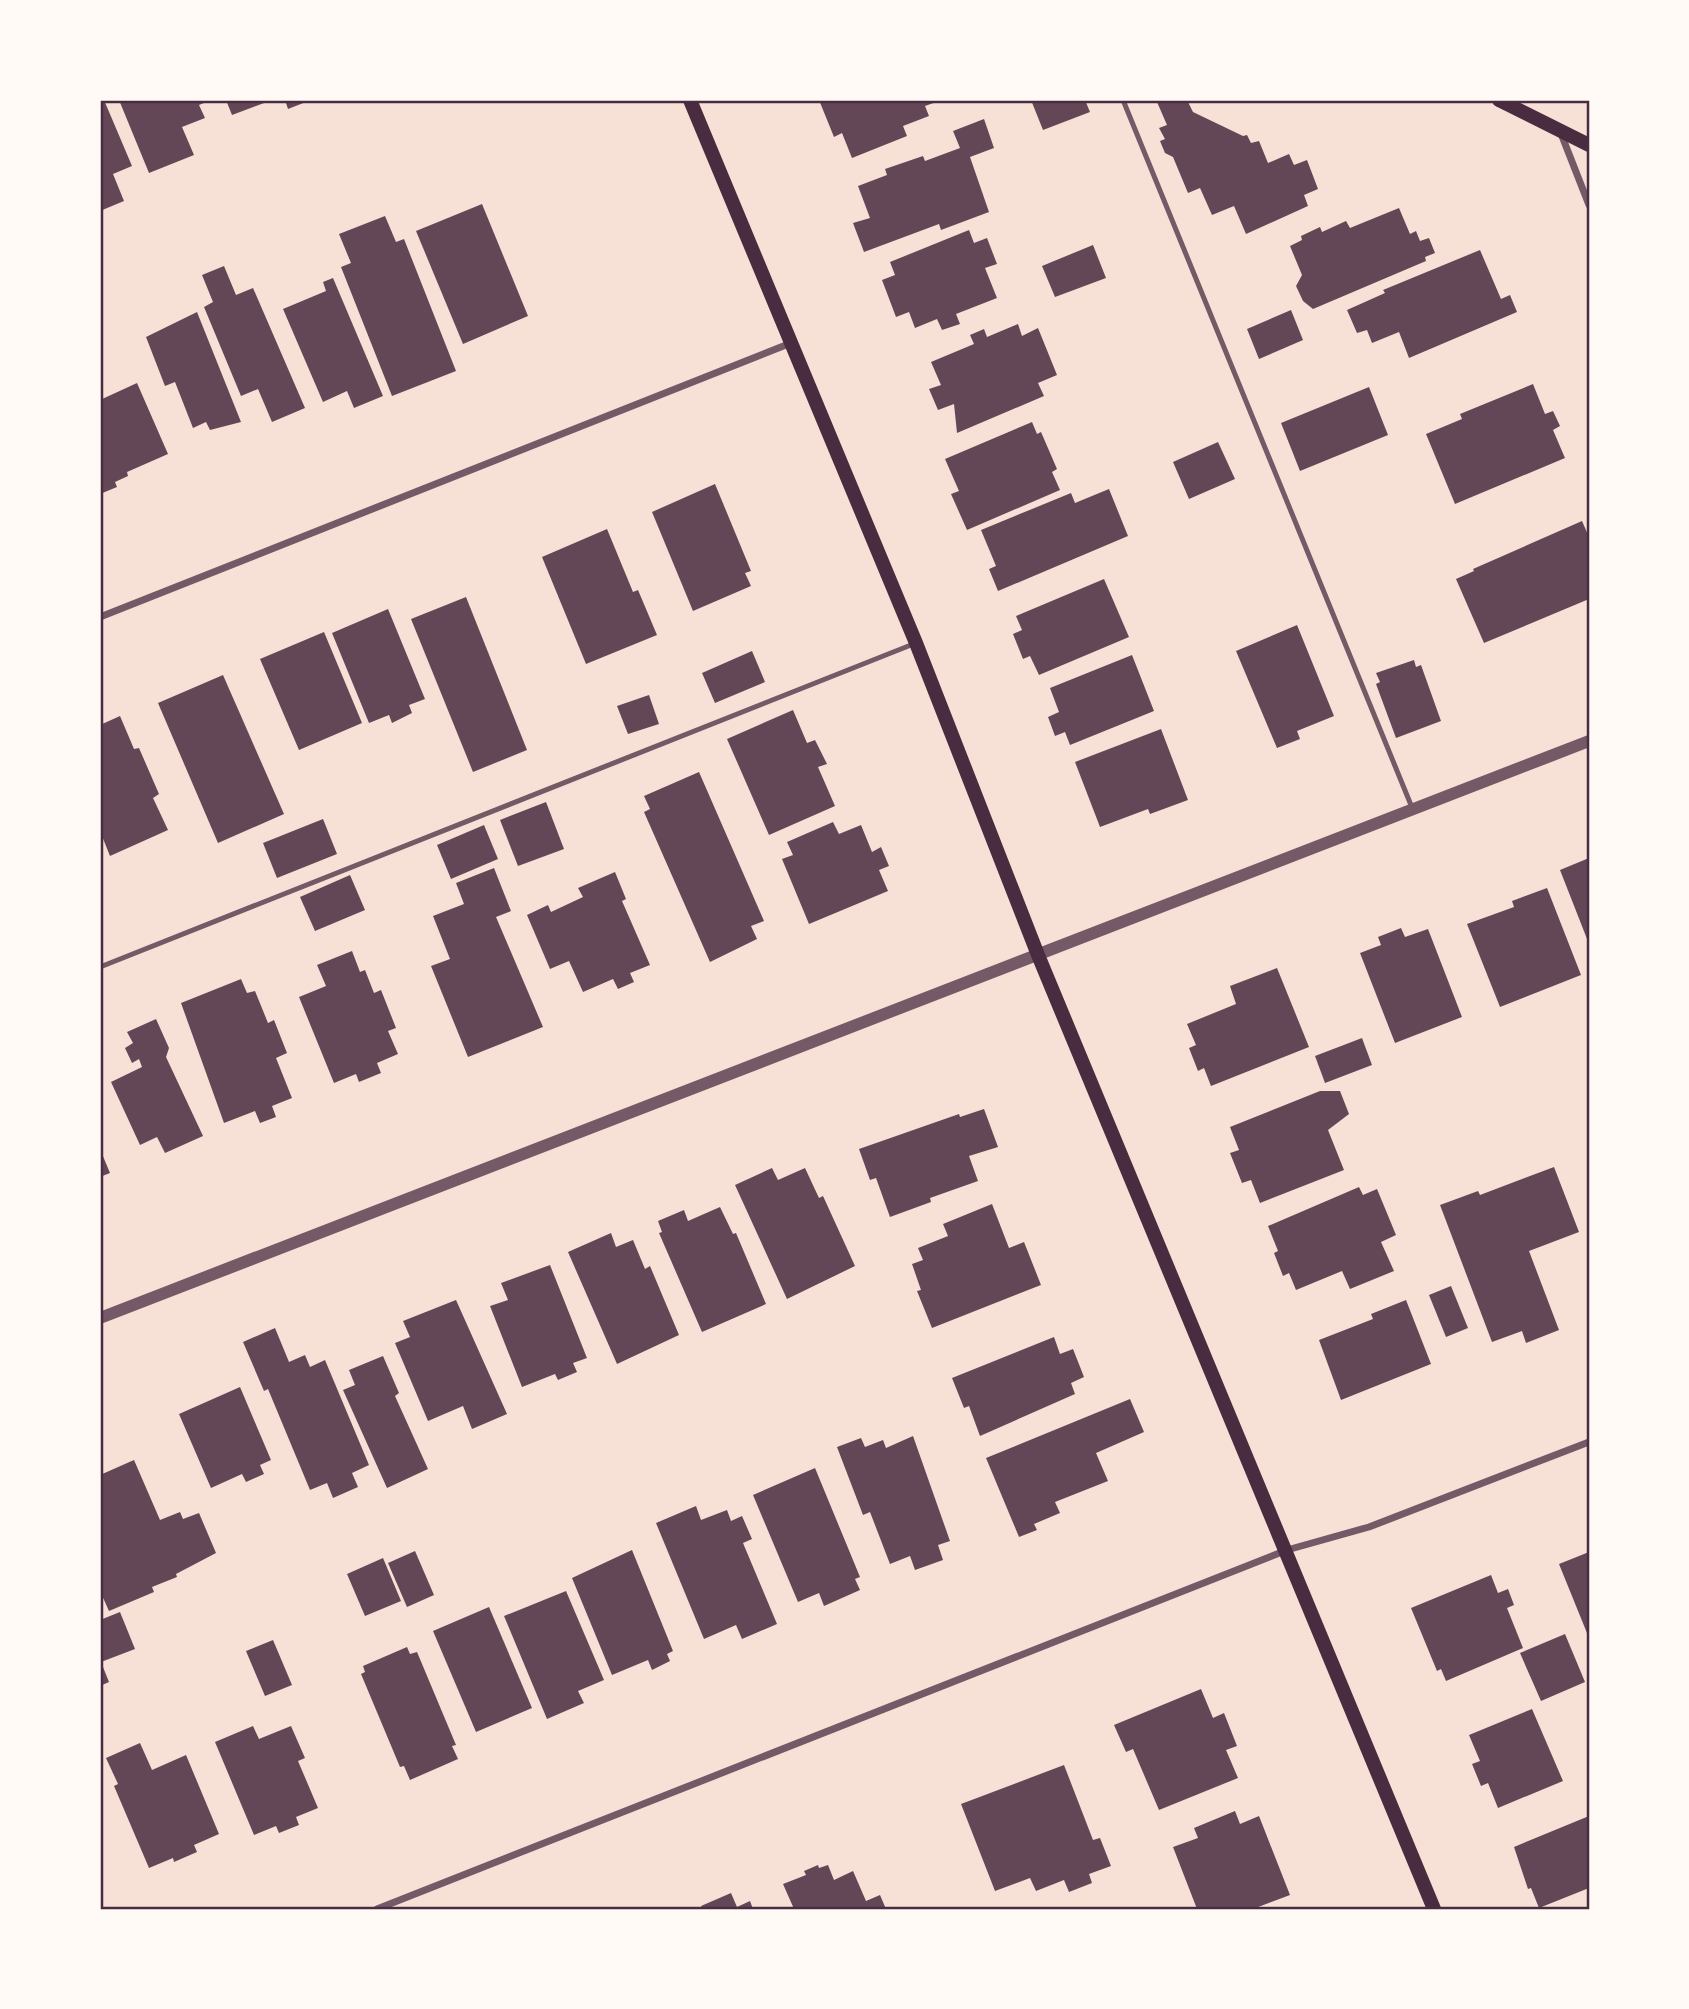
<svg xmlns="http://www.w3.org/2000/svg" width="1689" height="2009" font-family="'Archivo Narrow',sans-serif">
	<rect width="100%" height="100%" fill="#f7e1d7"/>
	<g fill="#644757">
		<path d="M100,100H104L132,166L113,174L124,201L100,211Z"/>
		<path d="M119,100H211L199,105L205,118L182,127L194,155L149,173Z"/>
		<path d="M226,100H272L232,115Z"/>
		<path d="M285,100H311L288,109Z"/>
		<path d="M819,100H942L925,106L929,116L903,126L907,136L852,158L842,133L834,137Z"/>
		<path d="M1031,100H1085L1090,112L1043,130Z"/>
		<path d="M1161,100H1187L1193,112L1243,136L1247,135L1251,143L1259,141L1268,163L1289,154L1294,165L1307,160L1318,189L1304,195L1308,206L1246,234L1234,206L1212,215L1200,188L1188,193L1173,157L1165,153L1160,141L1165,139L1159,128L1167,125L1157,102Z"/>
		<path d="M984,119L994,148L970,157L989,212L941,230L939,224L864,252L853,223L870,218L858,186L887,175L885,169L923,156L925,161L960,148L953,131Z"/>
		<path d="M482,204L528,316L463,344L416,231Z"/>
		<path d="M1399,208L1410,234L1416,231L1420,241L1429,238L1435,253L1425,257L1426,261L1313,309L1303,301L1296,286L1302,275L1290,246L1302,240L1301,236L1320,227L1322,232L1346,221L1350,228Z"/>
		<path d="M385,216L396,242L404,239L456,371L392,396L341,267L351,263L339,234Z"/>
		<path d="M969,230L974,243L987,238L997,264L985,268L997,298L956,314L960,324L942,330L937,319L915,328L909,312L896,317L882,280L895,275L890,262Z"/>
		<path d="M1093,245L1106,278L1055,297L1042,266Z"/>
		<path d="M1480,250L1501,299L1510,295L1517,312L1409,358L1399,332L1372,343L1367,330L1357,333L1347,310L1385,293L1383,290Z"/>
		<path d="M224,266L236,295L253,288L305,408L272,422L258,389L241,396L204,307L213,302L202,275Z"/>
		<path d="M333,278L383,396L354,408L347,391L323,402L283,309L326,291L323,282Z"/>
		<path d="M1291,310L1303,340L1259,359L1247,329Z"/>
		<path d="M197,312L241,422L210,430L206,422L193,428L175,382L165,386L146,337Z"/>
		<path d="M1018,324L1022,336L1038,328L1057,375L1038,383L1044,396L957,433L954,404L938,410L929,389L941,385L931,362L974,344L970,335L984,329L987,337Z"/>
		<path d="M137,383L168,454L127,472L128,476L115,482L117,487L100,494V400Z"/>
		<path d="M1533,384L1545,414L1553,411L1560,426L1553,430L1565,458L1455,504L1426,434L1462,419L1460,414Z"/>
		<path d="M1369,387L1388,435L1300,471L1281,423Z"/>
		<path d="M1032,422L1037,434L1041,432L1057,469L1052,472L1060,490L967,530L951,494L959,491L945,459Z"/>
		<path d="M1218,442L1235,479L1189,499L1173,462Z"/>
		<path d="M715,484L751,571L745,573L751,586L693,611L652,512Z"/>
		<path d="M1109,489L1128,536L998,591L989,569L996,566L981,530L1071,493L1075,503Z"/>
		<path d="M1582,521L1589,537V599L1484,643L1456,579L1474,571L1473,569Z"/>
		<path d="M607,529L633,592L638,590L657,635L586,664L542,557Z"/>
		<path d="M1104,579L1129,637L1039,675L1030,656L1023,659L1013,634L1022,630L1016,616Z"/>
		<path d="M466,597L527,750L473,772L411,619Z"/>
		<path d="M388,609L425,699L409,705L412,713L392,723L389,715L369,723L332,633Z"/>
		<path d="M1297,625L1334,716L1297,731L1300,739L1277,748L1236,651Z"/>
		<path d="M324,632L362,723L299,750L260,659Z"/>
		<path d="M752,651L765,682L715,703L702,673Z"/>
		<path d="M1132,655L1154,711L1070,745L1065,732L1055,736L1048,717L1059,712L1050,688Z"/>
		<path d="M1414,660L1416,667L1421,665L1441,721L1396,738L1376,684L1380,682L1376,673Z"/>
		<path d="M223,675L284,814L218,843L158,703Z"/>
		<path d="M649,695L659,724L628,734L617,706Z"/>
		<path d="M793,710L807,743L815,740L827,764L818,767L835,806L769,835L727,739Z"/>
		<path d="M120,716L134,749L139,748L159,794L153,798L168,830L110,856L100,831V725Z"/>
		<path d="M1161,729L1188,800L1150,814L1148,809L1100,827L1075,762Z"/>
		<path d="M699,772L764,921L751,926L757,939L710,962L644,812L650,809L644,796Z"/>
		<path d="M546,802L564,849L518,866L500,820Z"/>
		<path d="M323,819L337,854L277,878L263,843Z"/>
		<path d="M833,822L839,834L861,825L872,852L881,847L889,866L879,870L888,891L809,924L782,859L793,855L787,842Z"/>
		<path d="M484,825L498,859L451,879L437,845Z"/>
		<path d="M1589,858V944L1560,870Z"/>
		<path d="M494,868L511,911L496,917L543,1027L468,1057L431,966L450,959L433,916L464,904L456,883Z"/>
		<path d="M615,872L626,899L622,901L650,965L630,973L634,982L618,989L613,979L583,992L569,961L550,969L527,915L548,905L551,912L583,897L578,888Z"/>
		<path d="M350,875L365,910L315,931L300,897Z"/>
		<path d="M1547,888L1581,975L1500,1007L1467,924L1514,907L1512,901Z"/>
		<path d="M1401,928L1405,937L1428,929L1462,1017L1395,1043L1360,953L1381,945L1378,937Z"/>
		<path d="M352,951L360,972L365,970L374,993L381,990L396,1028L388,1031L398,1054L377,1063L381,1073L359,1082L356,1074L334,1083L299,997L326,986L317,965Z"/>
		<path d="M1277,968L1309,1047L1211,1086L1204,1068L1198,1071L1189,1048L1196,1045L1187,1024L1236,1004L1230,986Z"/>
		<path d="M241,979L247,993L255,991L268,1023L274,1020L287,1053L276,1058L292,1098L272,1106L276,1117L260,1123L255,1111L224,1123L181,1003Z"/>
		<path d="M156,1019L169,1048L166,1057L203,1136L165,1153L157,1137L140,1145L111,1082L142,1067L139,1059L132,1063L125,1048L133,1043L127,1032Z"/>
		<path d="M1362,1038L1372,1065L1325,1083L1315,1056Z"/>
		<path d="M1320,1091H1340L1349,1114L1328,1130L1344,1170L1260,1203L1251,1180L1242,1183L1230,1153L1239,1150L1230,1127Z"/>
		<path d="M984,1109L998,1147L969,1156L978,1181L930,1198L931,1202L890,1217L876,1178L870,1180L859,1149L959,1114L960,1117Z"/>
		<path d="M100,1149L110,1173L100,1177Z"/>
		<path d="M1554,1167L1579,1232L1529,1251L1559,1330L1526,1343L1522,1331L1492,1342L1440,1205L1478,1191L1480,1195Z"/>
		<path d="M772,1168L778,1180L805,1168L819,1198L823,1196L855,1266L787,1299L735,1185Z"/>
		<path d="M1359,1187L1363,1195L1377,1189L1396,1235L1381,1242L1394,1271L1350,1289L1342,1271L1296,1290L1289,1273L1283,1276L1274,1253L1278,1251L1268,1226Z"/>
		<path d="M992,1204L1009,1248L1024,1242L1041,1285L932,1328L917,1291L921,1290L912,1264L923,1260L918,1248L948,1236L943,1224Z"/>
		<path d="M720,1207L733,1234L736,1233L766,1304L702,1332L659,1233L662,1232L658,1221L684,1210L688,1221Z"/>
		<path d="M611,1233L616,1247L633,1240L645,1269L650,1266L679,1335L617,1364L568,1252Z"/>
		<path d="M550,1265L587,1358L573,1363L577,1372L558,1380L555,1374L522,1387L490,1306L508,1300L501,1283Z"/>
		<path d="M1451,1286L1468,1328L1446,1337L1429,1295Z"/>
		<path d="M456,1300L507,1414L472,1429L463,1406L428,1421L395,1343L410,1337L403,1321Z"/>
		<path d="M1406,1300L1431,1364L1341,1400L1319,1340L1373,1319L1371,1314Z"/>
		<path d="M275,1328L289,1362L305,1355L310,1367L325,1360L369,1465L352,1473L358,1487L333,1498L327,1483L310,1490L268,1389L264,1391L243,1342Z"/>
		<path d="M1054,1337L1060,1354L1073,1349L1084,1377L1071,1383L1075,1394L980,1436L969,1406L964,1408L952,1378Z"/>
		<path d="M383,1356L399,1393L395,1396L428,1469L387,1488L343,1390L355,1385L349,1370Z"/>
		<path d="M240,1387L271,1460L260,1465L264,1474L246,1482L242,1474L211,1488L179,1414Z"/>
		<path d="M1130,1399L1144,1432L1096,1453L1108,1481L1055,1502L1060,1513L1034,1524L1037,1530L1019,1537L986,1458Z"/>
		<path d="M913,1436L950,1541L938,1545L943,1560L915,1570L910,1556L890,1564L870,1512L863,1515L837,1447L861,1438L865,1447L883,1440L886,1448Z"/>
		<path d="M134,1460L160,1520L180,1512L183,1519L199,1513L216,1553L176,1574L177,1577L152,1587L154,1592L109,1611L100,1591V1475Z"/>
		<path d="M815,1468L860,1577L855,1579L860,1590L824,1606L819,1593L798,1602L753,1495Z"/>
		<path d="M696,1506L701,1520L727,1510L731,1521L742,1516L752,1539L743,1543L777,1624L742,1639L736,1625L704,1639L656,1523Z"/>
		<path d="M632,1550L673,1651L667,1654L670,1661L652,1670L648,1660L612,1675L572,1578Z"/>
		<path d="M415,1551L434,1595L407,1607L388,1563Z"/>
		<path d="M1589,1552V1638L1559,1564Z"/>
		<path d="M383,1558L401,1601L365,1616L347,1574Z"/>
		<path d="M1491,1575L1498,1593L1508,1589L1514,1605L1507,1608L1523,1648L1446,1681L1441,1669L1437,1671L1411,1608Z"/>
		<path d="M566,1591L604,1680L578,1691L584,1703L547,1719L504,1616Z"/>
		<path d="M489,1607L532,1708L476,1732L433,1631Z"/>
		<path d="M120,1612L135,1649L101,1662L109,1682L100,1686V1620Z"/>
		<path d="M1565,1634L1585,1682L1541,1701L1520,1653Z"/>
		<path d="M273,1640L292,1685L265,1696L246,1651Z"/>
		<path d="M407,1647L410,1654L417,1652L456,1745L452,1746L458,1759L410,1780L404,1766L400,1767L361,1674L365,1672L363,1666Z"/>
		<path d="M1201,1689L1213,1718L1224,1713L1237,1746L1226,1750L1238,1778L1159,1810L1133,1749L1126,1752L1114,1725Z"/>
		<path d="M1532,1709L1563,1781L1498,1808L1488,1783L1481,1786L1472,1764L1480,1761L1469,1735Z"/>
		<path d="M253,1726L259,1739L291,1726L305,1758L298,1761L318,1808L296,1817L299,1825L279,1833L276,1826L254,1835L215,1742Z"/>
		<path d="M140,1743L152,1770L186,1755L219,1834L194,1845L197,1852L174,1862L173,1858L149,1868L114,1786L118,1784L106,1758Z"/>
		<path d="M1064,1765L1093,1840L1100,1838L1111,1866L1089,1874L1092,1883L1069,1892L1064,1880L1036,1891L1030,1878L995,1891L961,1804Z"/>
		<path d="M1235,1811L1240,1824L1259,1816L1290,1895L1253,1909H1197L1173,1847L1198,1838L1194,1828Z"/>
		<path d="M1589,1816V1888L1539,1908L1531,1888L1528,1889L1514,1847Z"/>
		<path d="M818,1865L819,1868L828,1865L834,1880L853,1871L866,1901L880,1895L886,1909H794L783,1884L806,1875L804,1871Z"/>
		<path d="M731,1893L737,1907L750,1901L753,1909H702L701,1906Z"/>
	</g>
	<g fill="none" stroke-linecap="round" stroke-linejoin="round">
		<g stroke="#755966" stroke-width="5">
			<path d="M1123,100L1413,810"/>
			<path d="M100,967L916,643"/>
		</g>
		<g stroke="#755966" stroke-width="7">
			<path d="M1560,131L1589,205"/>
			<path d="M100,617L791,343"/>
			<path d="M377,1909L1287,1550L1369,1527L1589,1442"/>
		</g>
		<path stroke="#755966" stroke-width="12" d="M100,1318L1589,741"/>
		<g stroke="#4a2c40" stroke-width="14">
			<path d="M690,100L916,643L1038,955L1434,1909"/>
			<path d="M1499,100L1589,145"/>
		</g>
	</g>
	<rect width="1689" height="2009" fill="none" stroke="#fffaf5" stroke-width="203"/>
	<rect x="102" y="102" width="1486" height="1806" fill="none" stroke="#4a2c40" stroke-width="2.5"/>
</svg>
